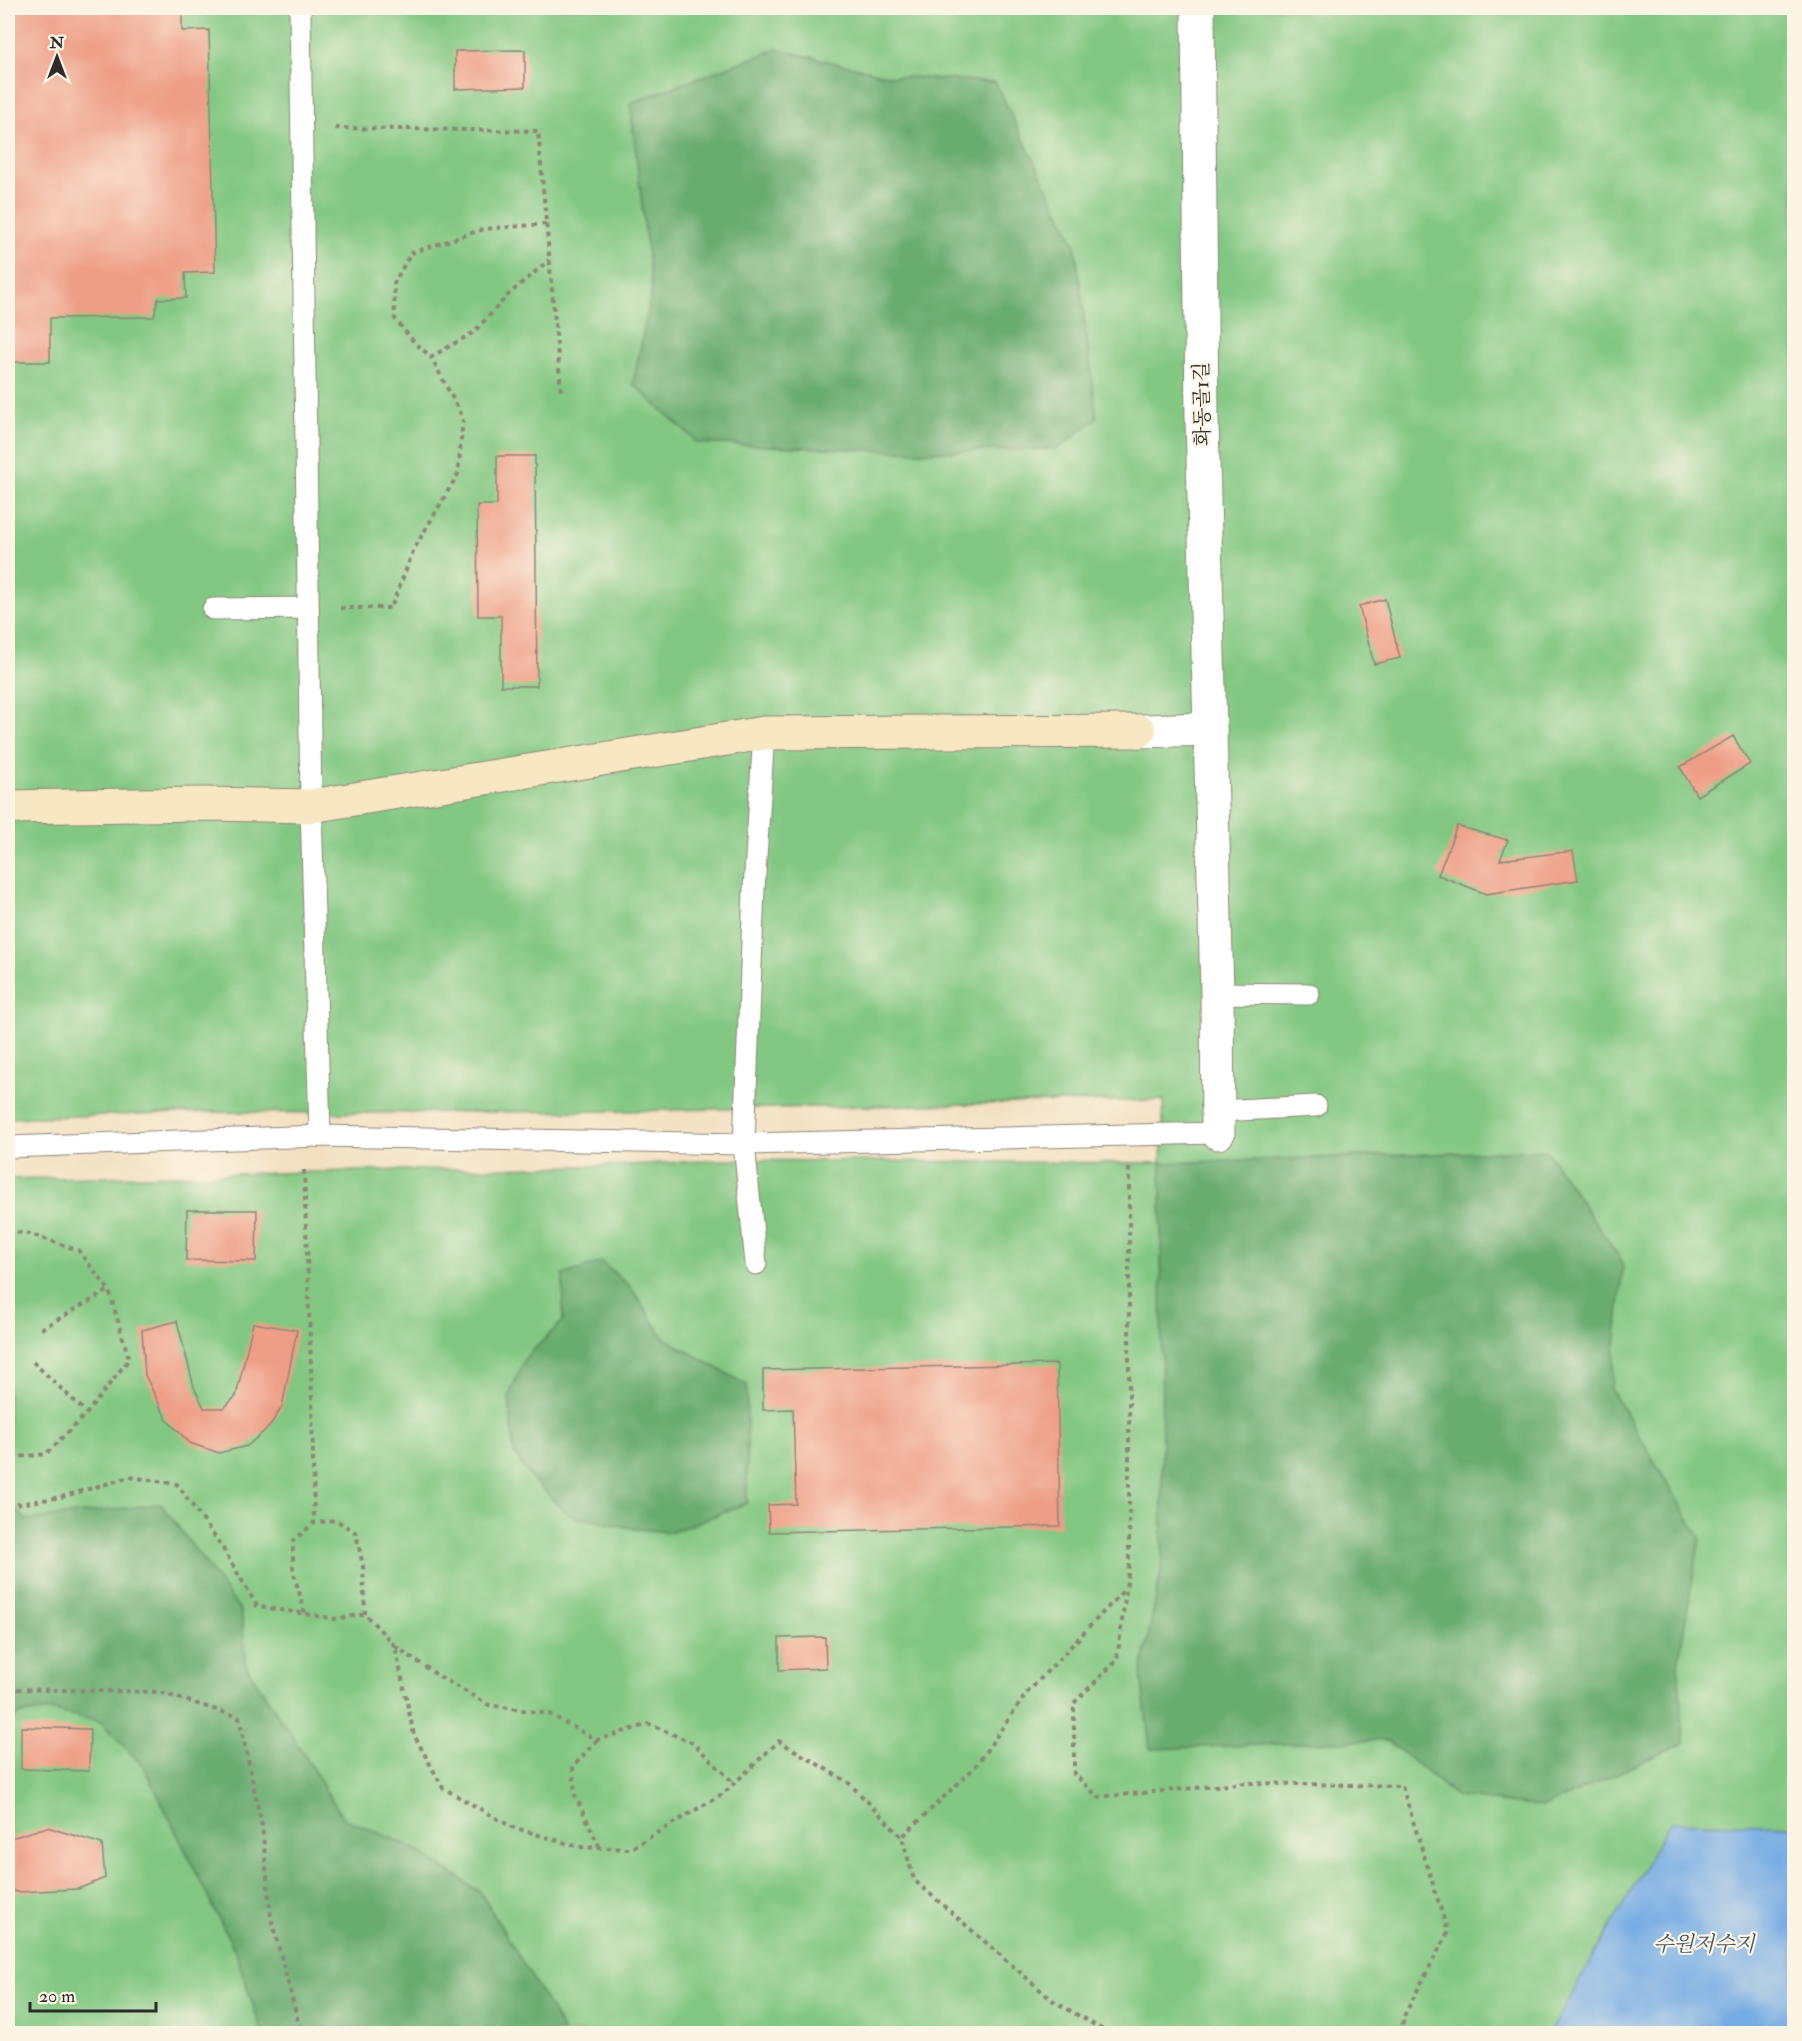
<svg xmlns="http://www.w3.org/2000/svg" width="1802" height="2041" font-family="'IM FELL Double Pica','Noto Serif KR',serif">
	<rect width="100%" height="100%" fill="#fcf5e5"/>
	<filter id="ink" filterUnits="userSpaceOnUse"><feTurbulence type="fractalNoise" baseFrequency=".0167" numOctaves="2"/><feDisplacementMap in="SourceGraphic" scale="12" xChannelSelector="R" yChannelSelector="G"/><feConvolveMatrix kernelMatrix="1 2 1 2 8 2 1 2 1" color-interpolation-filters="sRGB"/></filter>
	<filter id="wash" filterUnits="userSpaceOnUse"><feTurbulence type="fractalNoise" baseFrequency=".008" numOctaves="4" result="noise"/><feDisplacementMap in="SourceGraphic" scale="24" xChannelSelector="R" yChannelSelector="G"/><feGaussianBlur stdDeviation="1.35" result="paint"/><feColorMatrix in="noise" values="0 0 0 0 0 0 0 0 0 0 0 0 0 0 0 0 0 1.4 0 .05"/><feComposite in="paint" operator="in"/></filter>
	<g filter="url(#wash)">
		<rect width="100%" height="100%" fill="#f2e0c1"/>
		<path fill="#82c782" stroke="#567956" stroke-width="1.5" d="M8,8H1794V2033H8V1179L626,1165L719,1160L1161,1163L1164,1100L624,1111L357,1113L212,1112L8,1118Z"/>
		<g fill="#69ac70" stroke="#4a6c4e" stroke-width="1.5">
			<path d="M777,49L891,76L995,82L1075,244L1097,418L1057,449L919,452L698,443L633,384L652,290L630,103Z"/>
			<path d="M1546,1150L1623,1263L1611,1389L1700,1538L1678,1663L1684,1743L1543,1807L1457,1797L1387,1740L1150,1749L1141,1675L1162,1566L1161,1163Z"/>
			<path d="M601,1262L630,1286L664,1338L747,1385V1503L672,1532L636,1529L569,1515L532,1479L514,1453L509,1396L525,1358L563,1321V1275Z"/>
			<path d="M8,1501L26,1520L161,1504L241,1611L247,1668L298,1745L343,1818L412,1847L480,1892L554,2014L563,2033H262L236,1953L144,1767L101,1722L51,1710L16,1715L8,1736Z"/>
		</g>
		<path fill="#76ace4" stroke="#506c88" stroke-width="1.5" d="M1670,1822L1794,1826V2033H1550Z"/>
		<g id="blocks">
			<g fill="#ee9e86">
				<path d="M8,8H182V31L209,30L215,272L185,273L186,298L158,299L154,317L50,318V362H8Z"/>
				<path d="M525,50V87L455,89V51Z"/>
				<path d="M497,456H535L537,686H501V616H478L477,505H497Z"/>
				<path d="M1385,599L1400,658L1374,664L1359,606Z"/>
				<path d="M1733,736L1750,764L1697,796L1680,767Z"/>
				<path d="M1457,826L1508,840L1500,860L1573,851L1578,880L1486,894L1438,875Z"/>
				<path d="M187,1210H257L256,1261L186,1260Z"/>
				<path d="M177,1321L194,1387L204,1408H224L236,1396L253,1323L297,1330L282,1407L269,1427L247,1446L219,1453L190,1443L167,1420L145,1375L142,1330Z"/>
				<path d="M1057,1364L1060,1526L769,1532L768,1505L796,1504L793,1409L763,1410V1370Z"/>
				<path d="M825,1637L826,1668L779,1670V1638Z"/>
				<path d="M21,1727L90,1729L89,1771L21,1769Z"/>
				<path d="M47,1827L102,1844L105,1878L78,1889L17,1892L8,1888V1839Z"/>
			</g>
		</g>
	</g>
	<g filter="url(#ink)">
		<use href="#blocks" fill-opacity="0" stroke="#8e8676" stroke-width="1.5"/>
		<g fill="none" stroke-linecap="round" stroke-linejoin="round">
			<defs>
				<g id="lane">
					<path d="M300,8L311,806L320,1136"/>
					<path d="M213,609L308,608"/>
					<path d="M1217,993L1309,994"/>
					<path d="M1218,1111L1316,1106"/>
					<path d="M8,1147L320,1136L744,1144L1218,1133"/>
					<path d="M756,1264L744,1144L754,889L764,733"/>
				</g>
				<g id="street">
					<path d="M1210,729L1217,993L1218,1133"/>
					<path d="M1139,731L1210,729L1202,420L1198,8"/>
				</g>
				<path id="secondary" d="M8,807L202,804L311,806L764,733L1139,731"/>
			</defs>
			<use href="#lane" stroke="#8e8676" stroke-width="23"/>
			<use href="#street" stroke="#8e8676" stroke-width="35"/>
			<use href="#secondary" stroke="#8e8676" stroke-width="35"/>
			<g stroke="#8e8676" stroke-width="4" stroke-dasharray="4.5 4.5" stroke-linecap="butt">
				<path d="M335,128L538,131L561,391"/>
				<path d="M546,224L484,229L411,253L394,283L395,319L414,342L431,357L474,332L509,294L549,260"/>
				<path d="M340,608H391L414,549L458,474L463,418L431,357"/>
				<path d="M1129,1168V1566L1117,1660L1074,1703V1774L1098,1797L1249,1783L1402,1786L1448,1932L1405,2014L1400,2034"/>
				<path d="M304,1170L312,1396L314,1523"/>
				<path d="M8,1231L30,1234L78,1250L109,1290L129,1359L87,1413L46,1454L8,1458"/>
				<path d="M41,1329L109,1290"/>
				<path d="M33,1362L87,1413"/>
				<path d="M8,1503L14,1505L61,1497L130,1477L177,1484L222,1547L257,1606L336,1619L365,1614L395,1646L414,1735L443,1788L512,1827L579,1847L630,1849L724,1793L779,1741L849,1783L902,1837"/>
				<path d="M305,1613L293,1571V1541L314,1523L336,1520L356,1533L363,1566L365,1614"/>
				<path d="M395,1646L437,1675L489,1705L549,1714L597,1740L649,1724L693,1743L734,1783"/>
				<path d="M8,1689L159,1692L239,1717L262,1826L271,1918L299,2025V2034"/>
				<path d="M597,1740L573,1767L575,1795L600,1848"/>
				<path d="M1110,2034L1052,2000L914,1880L902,1837L975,1767L1027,1693L1125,1589"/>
			</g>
			<use href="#lane" stroke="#fff" stroke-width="21"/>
			<use href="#street" stroke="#fff" stroke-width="33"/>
			<use href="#secondary" stroke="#f7e8c3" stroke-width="33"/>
		</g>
	</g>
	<g text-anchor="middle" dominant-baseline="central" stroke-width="4.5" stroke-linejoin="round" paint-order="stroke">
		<g font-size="20" fill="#2b2b2b" stroke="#fcf5e5">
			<text transform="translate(1202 404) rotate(-91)">화동골1길</text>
		</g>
		<g font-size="21" font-style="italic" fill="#45586c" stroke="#fcf5e5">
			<text x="1704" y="1944">수원저수지</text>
		</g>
	</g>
	<rect width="1802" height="2041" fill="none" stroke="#fcf5e5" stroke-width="30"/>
	<g transform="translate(57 57)" stroke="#fcf5e5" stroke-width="4.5" paint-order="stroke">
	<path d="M0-4.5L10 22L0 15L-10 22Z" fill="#2b2b2b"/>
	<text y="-9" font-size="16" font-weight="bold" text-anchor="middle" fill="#2b2b2b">N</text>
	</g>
	<path d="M30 2002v9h126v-9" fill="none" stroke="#2b2b2b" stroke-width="3"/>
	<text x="39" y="2002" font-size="18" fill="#2b2b2b" stroke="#fcf5e5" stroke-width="4.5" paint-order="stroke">20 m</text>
</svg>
